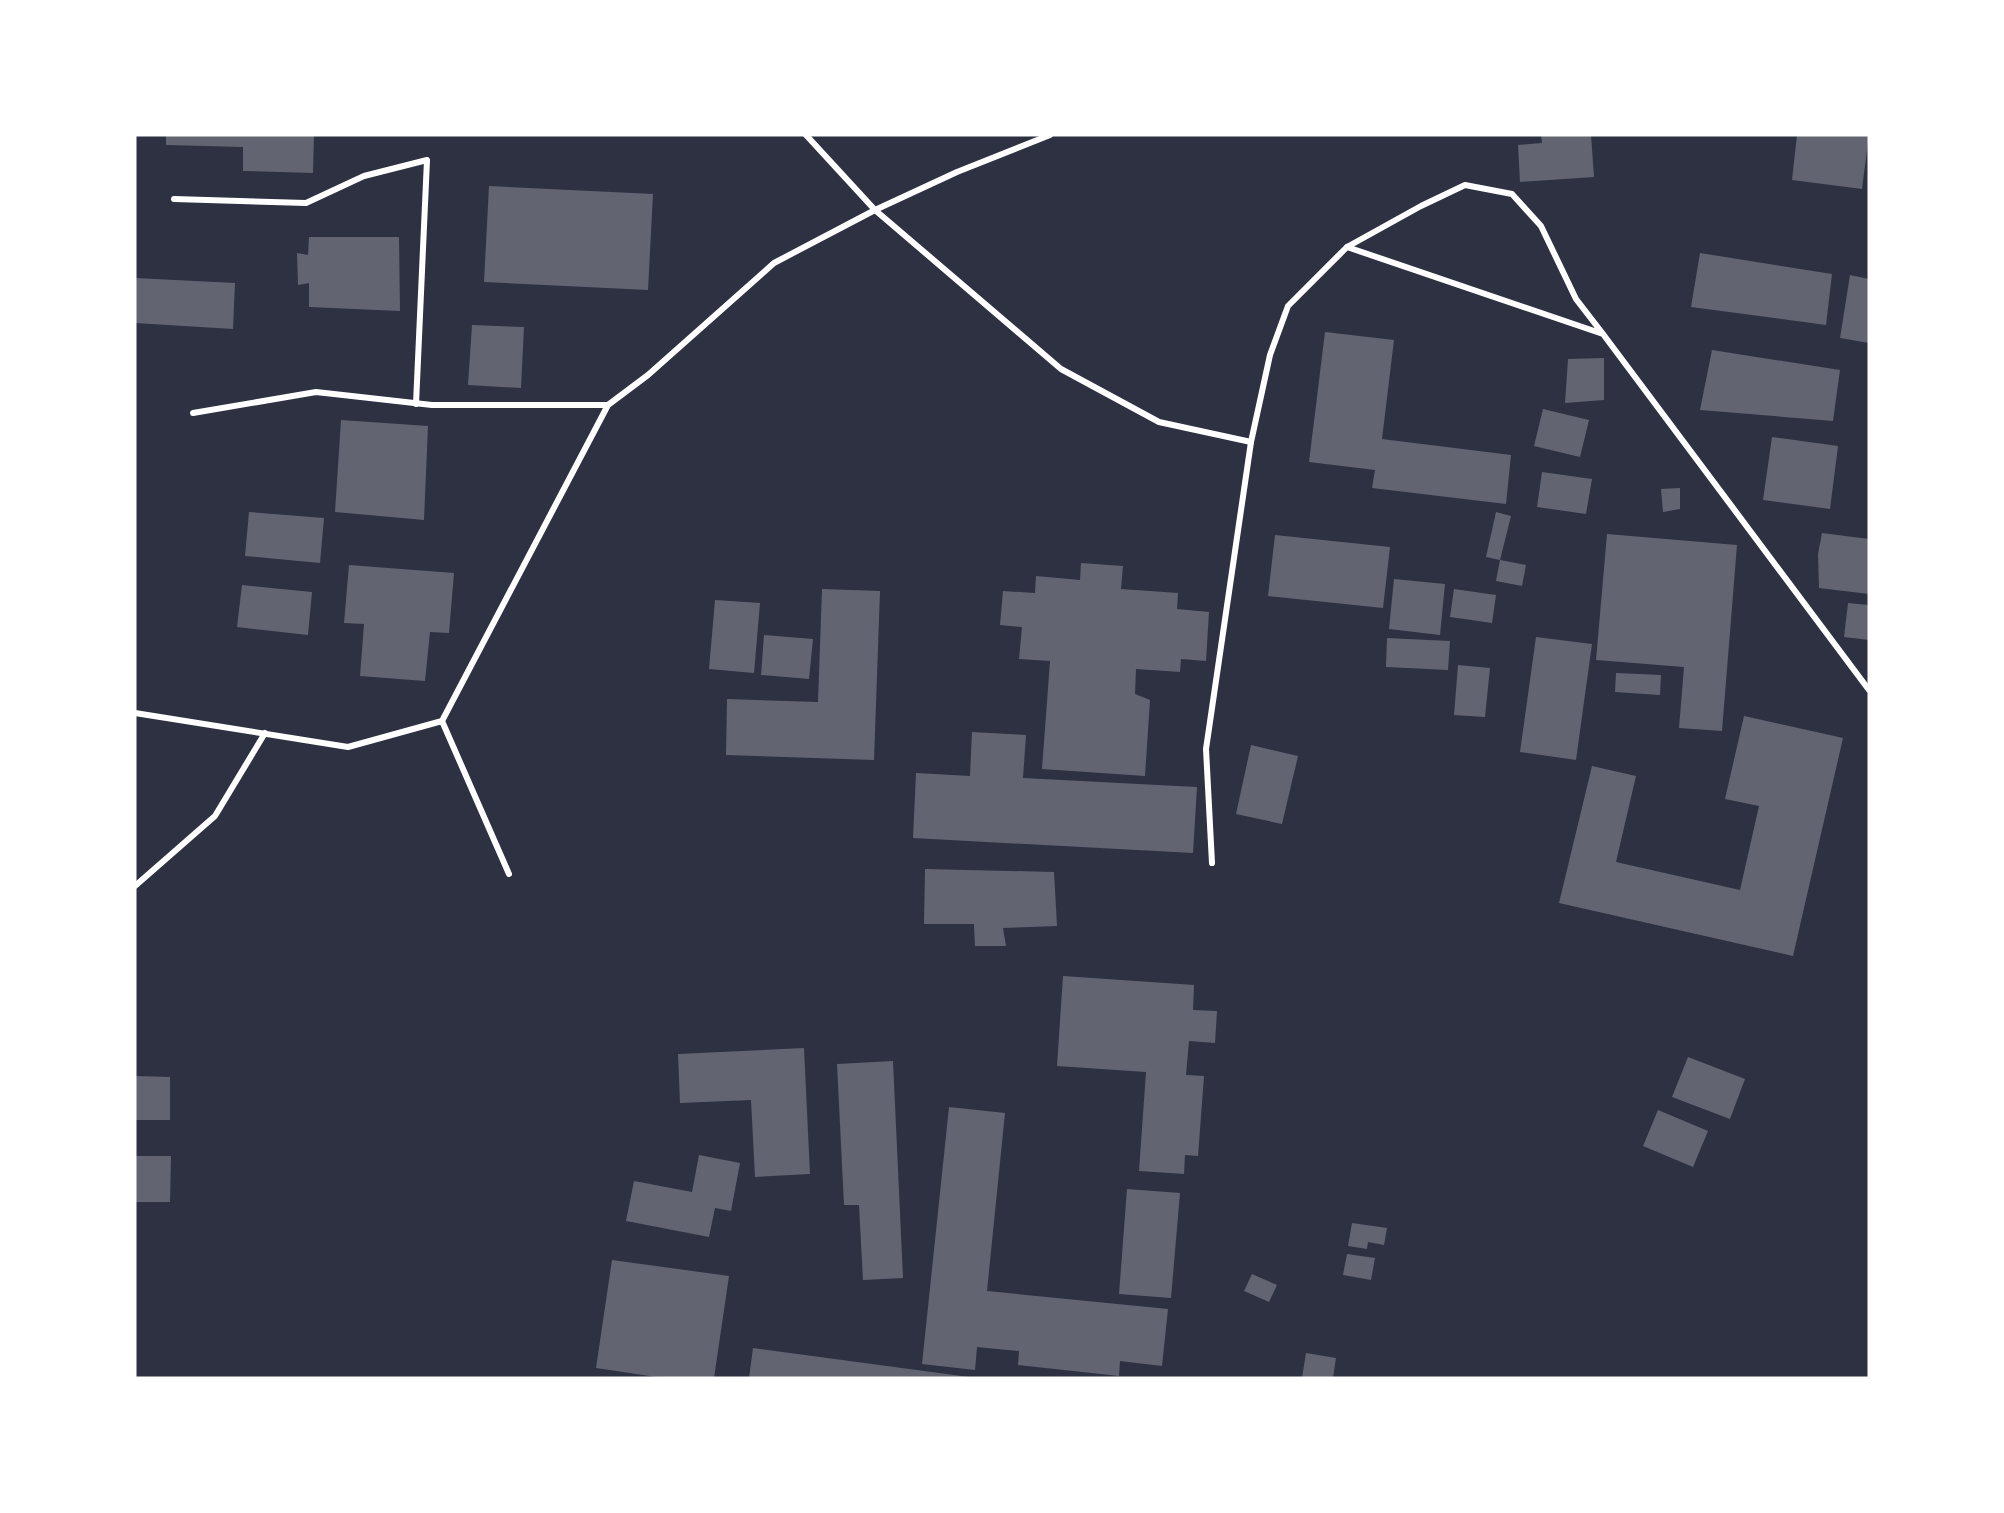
<svg xmlns="http://www.w3.org/2000/svg" width="2004" height="1513" font-family="Mulish,sans-serif">
	<rect width="100%" height="100%" fill="#2d3142"/>
	<g fill="#626471">
		<path d="M166,135H314L313,173L243,171V147L166,145Z"/>
		<path d="M1541,135H1591L1594,177L1520,182L1518,145L1542,143Z"/>
		<path d="M1797,135H1869L1862,189L1792,180Z"/>
		<path d="M489,186L653,194L648,290L484,282Z"/>
		<path d="M309,237H399L400,311L309,307V283L298,285L297,253L308,255Z"/>
		<path d="M1700,253L1832,274L1826,325L1691,307Z"/>
		<path d="M1850,275L1869,279V343L1840,338Z"/>
		<path d="M135,278L235,283L233,329L135,323Z"/>
		<path d="M472,325L524,327L521,388L468,385Z"/>
		<path d="M1325,332L1394,340L1382,439L1511,455L1506,504L1372,488L1375,470L1309,462Z"/>
		<path d="M1712,350L1840,370L1833,421L1700,410Z"/>
		<path d="M1604,358V400L1565,403L1568,359Z"/>
		<path d="M1543,409L1589,420L1580,457L1534,446Z"/>
		<path d="M341,420L428,426L424,520L335,512Z"/>
		<path d="M1772,437L1838,446L1830,509L1763,500Z"/>
		<path d="M1542,472L1592,479L1586,514L1537,507Z"/>
		<path d="M1680,488V509L1663,512L1661,489Z"/>
		<path d="M249,512L324,518L320,563L245,556Z"/>
		<path d="M1496,512L1511,516L1500,560L1486,557Z"/>
		<path d="M1822,533L1869,539V594L1819,588L1818,554Z"/>
		<path d="M1607,534L1737,545L1722,731L1679,728L1684,667L1596,660Z"/>
		<path d="M1275,535L1390,547L1383,608L1268,596Z"/>
		<path d="M1500,560L1526,565L1522,586L1496,581Z"/>
		<path d="M1081,563L1123,566L1121,589L1178,593L1177,609L1209,612L1206,661L1181,659L1180,672L1136,669L1135,694L1150,700L1145,776L1042,769L1050,661L1019,659L1022,627L1000,625L1003,591L1035,593L1036,576L1080,580Z"/>
		<path d="M349,565L454,573L449,633L430,632L425,681L360,676L364,624L344,623Z"/>
		<path d="M1394,579L1445,584L1440,635L1389,629Z"/>
		<path d="M242,585L312,592L308,635L237,627Z"/>
		<path d="M822,589L880,591L874,760L726,755L727,699L818,702Z"/>
		<path d="M1454,589L1496,595L1492,623L1450,617Z"/>
		<path d="M715,600L760,603L754,673L709,669Z"/>
		<path d="M1848,603L1869,605V640L1844,637Z"/>
		<path d="M764,635L813,639L809,679L761,675Z"/>
		<path d="M1536,637L1592,644L1576,760L1520,752Z"/>
		<path d="M1387,638L1450,641L1448,670L1386,667Z"/>
		<path d="M1458,665L1490,668L1485,717L1454,715Z"/>
		<path d="M1616,673L1661,675L1660,695L1615,692Z"/>
		<path d="M1744,716L1843,738L1793,956L1559,903L1592,766L1636,776L1616,862L1740,890L1759,806L1725,799Z"/>
		<path d="M972,732L1026,735L1023,778L1197,787L1193,853L913,838L916,773L970,776Z"/>
		<path d="M1251,745L1298,756L1282,824L1236,814Z"/>
		<path d="M925,869L1054,872L1057,926L1003,928L1006,946H975L974,924H924Z"/>
		<path d="M1063,976L1194,985L1193,1010L1217,1011L1215,1043L1189,1041L1186,1075L1204,1076L1198,1156L1185,1155L1184,1174L1139,1171L1146,1072L1057,1066Z"/>
		<path d="M804,1048L810,1174L755,1177L751,1100L680,1103L678,1054Z"/>
		<path d="M1688,1057L1745,1079L1730,1119L1672,1097Z"/>
		<path d="M893,1061L903,1278L863,1280L859,1205H844L837,1064Z"/>
		<path d="M135,1076L170,1077V1120H135Z"/>
		<path d="M949,1107L1005,1113L987,1291L1168,1309L1162,1366L1120,1361L1119,1376L1018,1365L1019,1351L977,1347L975,1370L922,1364Z"/>
		<path d="M1658,1110L1708,1131L1693,1167L1643,1146Z"/>
		<path d="M699,1155L740,1163L731,1211L715,1208L709,1237L626,1221L634,1181L692,1192Z"/>
		<path d="M135,1156H171L170,1202H135Z"/>
		<path d="M1127,1189L1180,1193L1171,1298L1119,1294Z"/>
		<path d="M1352,1223L1387,1228L1384,1245L1368,1242L1367,1249L1348,1246Z"/>
		<path d="M1347,1254L1375,1258L1371,1280L1343,1275Z"/>
		<path d="M612,1260L729,1276L714,1378H663L596,1368Z"/>
		<path d="M1252,1274L1277,1285L1269,1302L1244,1291Z"/>
		<path d="M753,1348L969,1377V1378H749Z"/>
		<path d="M1306,1353L1336,1358L1333,1378H1302Z"/>
	</g>
	<g fill="none" stroke-linecap="round" stroke-linejoin="round">
		<g stroke="#fff" stroke-width="6">
			<path d="M806,135L875,210L1061,369L1159,422L1251,442L1270,355L1288,306L1347,247"/>
			<path d="M174,199L306,203L364,176L427,160L416,404"/>
			<path d="M1603,334L1347,247L1421,206L1465,185L1512,194L1541,226L1576,299L1603,334L1869,690"/>
			<path d="M193,413L316,392L432,405H608L648,375L774,263L875,210L957,172L1050,135"/>
			<path d="M135,713L348,747L442,721L608,405"/>
			<path d="M442,721L509,874"/>
			<path d="M1212,863L1206,749L1251,442"/>
			<path d="M135,886L215,816L265,733"/>
		</g>
	</g>
	<rect width="2004" height="1513" fill="none" stroke="#ffffff" stroke-width="273"/>
</svg>
